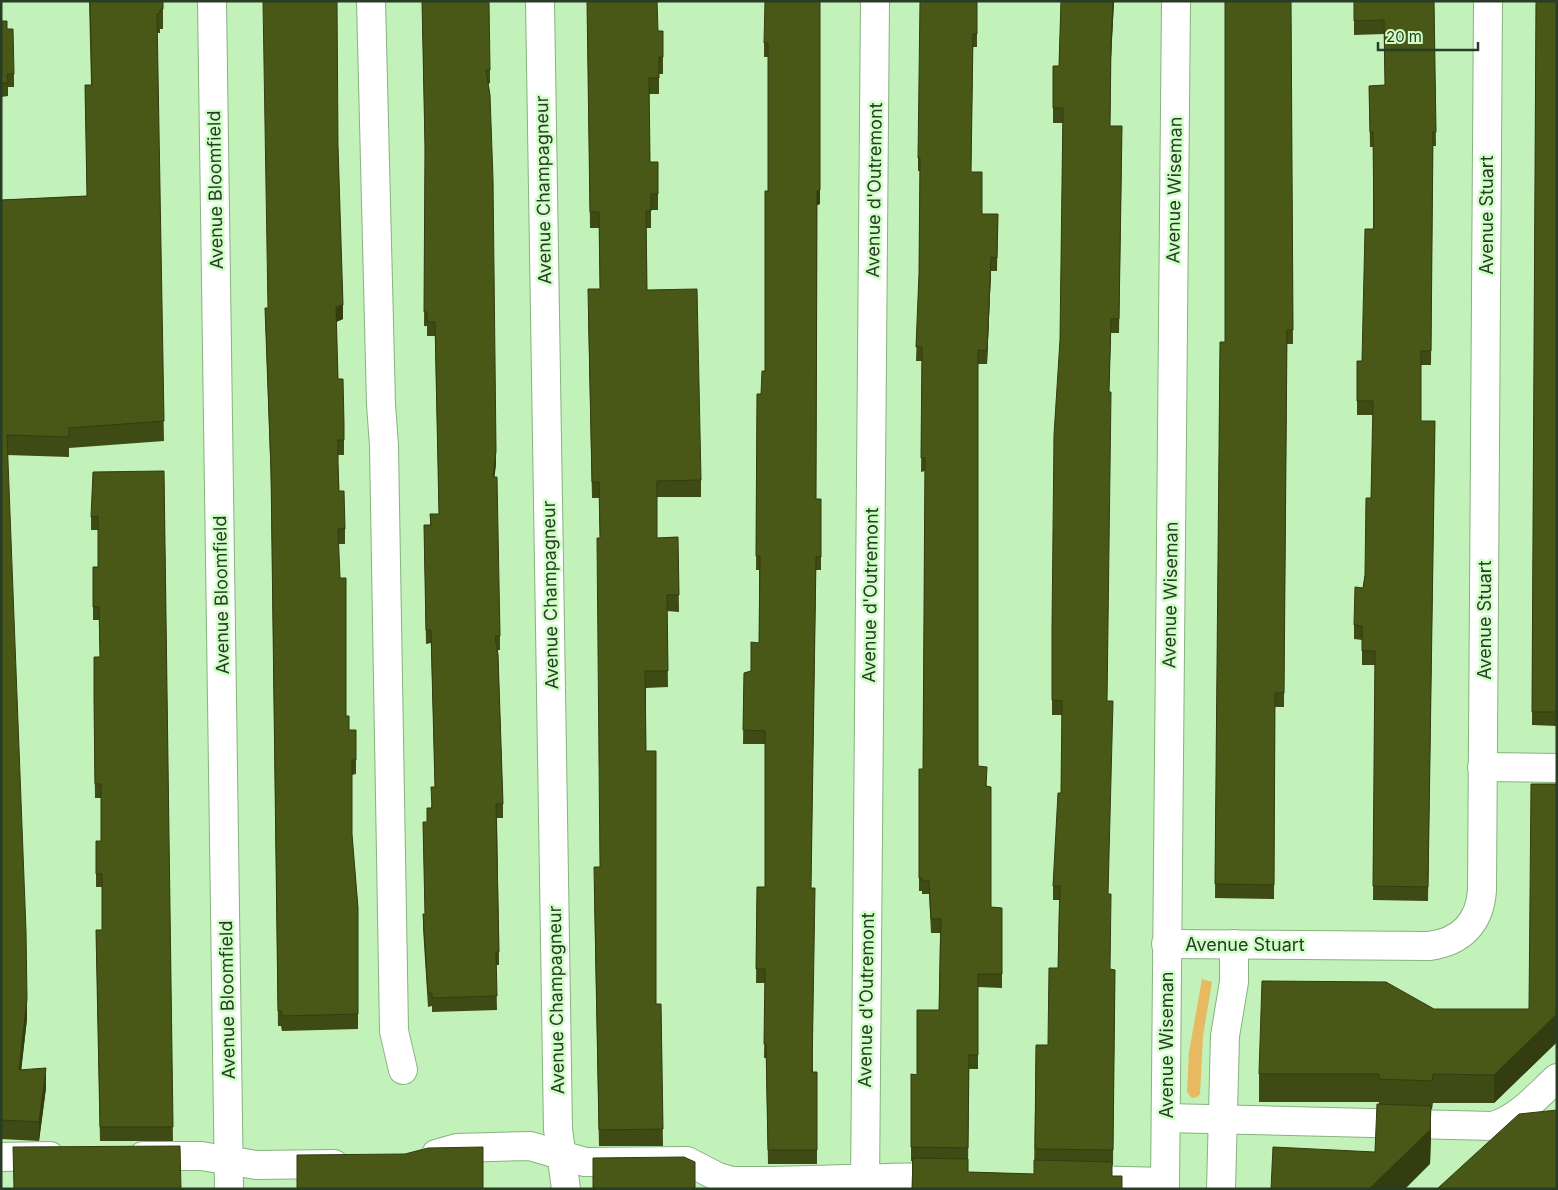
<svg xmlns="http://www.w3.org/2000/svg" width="1558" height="1190" font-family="Inter,sans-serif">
	<rect width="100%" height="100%" fill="#c2f1b9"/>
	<path fill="#e7b963" d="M1202,979L1212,982L1203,1036L1200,1094L1197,1097L1192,1098L1187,1092L1189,1052Z"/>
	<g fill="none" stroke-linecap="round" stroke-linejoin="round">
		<defs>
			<g id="minor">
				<path d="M212,1L229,1189"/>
				<path d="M371,1L381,404L384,446L394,1031L403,1070"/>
				<path d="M540,1L558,1129L566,1189"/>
				<path d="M1482,767L1557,768"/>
				<path d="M1166,944L1429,946C1461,942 1480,923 1482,890L1488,1"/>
				<path d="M1166,1118L1493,1126C1519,1118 1537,1096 1557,1078"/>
				<path d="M436,1154L457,1148L530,1146L585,1162L687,1161L718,1177L732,1181H746C814,1181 882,1177 950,1177"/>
				<path d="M143,1156H201L256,1165L334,1164"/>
				<path d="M1,1157L50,1156"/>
				<path d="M1085,1180L1165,1182"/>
				<path d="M865,1189L875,1"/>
				<path d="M1165,1189L1176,1"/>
				<path d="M1221,1189L1225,1036L1234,982V944"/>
			</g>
		</defs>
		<use href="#minor" stroke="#86b37e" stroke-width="30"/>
		<use href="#minor" stroke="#fff" stroke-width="28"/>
	</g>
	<g fill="#3f4b14">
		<path d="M89,1H163V29H160V33H157L164,441L69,448V457L7,455L27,1019L21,1070L46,1088L39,1141L1,1139V200L87,196L85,85H91Z"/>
		<path d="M422,1L490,70V83L488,84L496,464L494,477L500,636V650H498L503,804V818H497L499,952V965H496L497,1010L432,1012V1006L428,1007L423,928V914H425L423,822H427L431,808L435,787L431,643L426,644L424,525H430V514H439L435,336H427V326H424L425,156Z"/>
		<path d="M587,1L658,31H663V74H659V94H649L650,162L658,194V210H651V228H646L647,290L701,480V497H657V538L678,537L679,612L667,611L668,687L646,688V751L656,1004H661L663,1146H599L594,884L600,867V538L599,498H592L588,306L600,289L599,228H590Z"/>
		<path d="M820,1V204L817,205L816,499H821V570H816L811,888L813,1072H817V1164H768L766,1058H764L765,983H756L757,887H765V744H743L744,673L751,671L759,643V570H756L757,394H761L765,371L768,191V57H764V43Z"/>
		<path d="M977,1V47H973L971,172L982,214H998L997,271H991L987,364H978V766L987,786L991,907L1002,908V988L978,987V1069H969L968,1172L1034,1174L1036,1045H1048L1058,968L1059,900H1053V886L1061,793L1062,715H1052V629L1060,340L1063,123H1053V66H1059L1061,1H1114L1111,58L1110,126L1122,141L1119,333H1111L1109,392L1107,701L1108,894L1110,969L1115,970L1113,1165L912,1189V1161H911V1074L917,1075L939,1010L940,933H931L929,894H922V891H919V769H923L925,471L921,472L922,361H916L919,274L920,171H918V158Z"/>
		<path d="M1291,1L1293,344H1287L1284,707H1275L1274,899L1215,898L1220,342H1225Z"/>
		<path d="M1354,1H1434L1436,146H1433L1431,365H1421V421H1435L1428,901L1373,900L1375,665H1362V640L1354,639V625L1363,588L1365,575L1371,498L1373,415H1357V361H1362L1373,229V147H1370L1369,86L1385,85L1384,34L1354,35Z"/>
		<path d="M1536,1H1557V726L1532,725Z"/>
		<path d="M1,21L7,29L14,74V87H8V96L1,97Z"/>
		<path d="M338,146L343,319L336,322L338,379L344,424V455H338L339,491L345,529V544H338L346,716L349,730H356V774L352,775V835L358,908V1029L282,1031L281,1026H278L271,485L265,308H268Z"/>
		<path d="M164,471L173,1141H100L96,930H102V887H96V841H101V798H95L94,712L100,657L99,620H93V567H98V530H91V517Z"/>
		<path d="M1557,784V1042L1494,1103H1433L1432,1109H1431L1430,1164L1375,1152L1379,1102H1259V1074L1434,1009H1529Z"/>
	</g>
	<g fill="#333d10">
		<path d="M820,1V204L817,205V191Z"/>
		<path d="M1113,1H1114L1111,58V44Z"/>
		<path d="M991,257V271L987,364V351Z"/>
		<path d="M343,305V319L336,322V307Z"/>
		<path d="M496,451V464L493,491V477Z"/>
		<path d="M27,999V1019L19,1090V1070Z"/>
		<path d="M1557,1014V1042L1494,1103V1075Z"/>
		<path d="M46,1068V1088L39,1141V1122Z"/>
		<path d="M1431,1106V1140L1430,1164L1405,1189H1369Z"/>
	</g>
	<g fill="#495717" stroke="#333d10">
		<path d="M90,1H163V9H160V13L157,14L164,421L69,428V437L7,435L26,931L27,999L19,1070L46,1068L39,1122L1,1120V200L87,196L85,85H92Z"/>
		<path d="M263,1H337L338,146L343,305L336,307L338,379H343L344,424V440H338V465L339,491H344L345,529H338L340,578H346V716H349V730H356V760H352V834L358,908V1014L282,1016L281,1011H278L271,470L265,308H268Z"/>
		<path d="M422,1H489L490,70H486L490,95L493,179L496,451L493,477H497L500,636H495L498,655L503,804H496L499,952H496L497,996L432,998V993H428L423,914H425L423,822H427V808H432L431,787H435L431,630H426L424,525H431L430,514H439L435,322H427V312H424L425,146Z"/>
		<path d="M587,1H657L658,31H663V57H659V78H649L650,162H658V194H651V211H646L647,290L697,289L701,480L657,481V538L678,537L679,595H667L668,671H645L646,751H656V1004H661L663,1129L599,1130L594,867H600L597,538H600L599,482H592L588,289H600L599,212H590Z"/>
		<path d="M765,1H820V190L817,191L816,499H821V557H816L811,888H815L812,1072H817V1150H768L766,1044H764L765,969H756L757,887H765V731L743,730L744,673L751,671V642L759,643L760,556H756L757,394H761L762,371H765V191H768V43H764Z"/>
		<path d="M920,1H977V34H973L971,172H982V214H998L997,258L991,257L987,351L978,350V766L987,767L986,786L991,787V907L1002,908V974H978V1055H969L968,1148L911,1147V1074L917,1075V1010H939L941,919H931L929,881H922V878H919V769H923L925,458H921L922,347H916L919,274L920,158H918Z"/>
		<path d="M1061,1H1113L1111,44L1110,126H1122L1119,319H1111L1109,392H1111L1107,701H1113L1108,894H1111L1110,969L1115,970L1113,1150L1035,1149L1036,1045H1048L1049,968H1058L1060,886H1053L1058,793H1061L1062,701L1052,700V629L1054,435L1060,340L1063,108H1053V66H1059Z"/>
		<path d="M1225,1H1291L1293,330H1287L1284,693H1275L1274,885L1215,884L1220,342H1225Z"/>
		<path d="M1354,1H1434L1436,132H1433L1431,351H1421V421H1435L1428,887L1373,886L1375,651H1362V626L1354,625L1355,587L1363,588L1365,575L1366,498H1371L1373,401H1357V361H1362L1365,229H1374L1373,132H1370L1369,86L1385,85L1384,20L1354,21Z"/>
		<path d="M1536,1H1557V712H1532Z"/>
		<path d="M1,21H7V29H13L14,74H7L8,83H1Z"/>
		<path d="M164,471L173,1127H100L96,930H102V874H96V841H101V784H95L94,698V657H100L99,607H93V567H98V516L91,517L93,472Z"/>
		<path d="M1531,784H1557V1014L1494,1075L1433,1074L1432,1081L1379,1079V1074H1259L1262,981L1386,982L1434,1009H1529Z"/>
		<path d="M1377,1104L1431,1106L1430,1130L1369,1189H1271L1273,1147L1375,1152Z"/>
		<path d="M1557,1110V1189H1437L1519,1114Z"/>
		<path d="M180,1146L181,1189H14L13,1147Z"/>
		<path d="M483,1147V1189H297V1155L405,1154L428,1148Z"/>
		<path d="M684,1157L695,1162V1189H593V1158Z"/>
		<path d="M913,1158L968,1159V1172L1034,1174V1160L1112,1162V1176H1122V1189H912Z"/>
	</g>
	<g text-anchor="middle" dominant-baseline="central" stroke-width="5" stroke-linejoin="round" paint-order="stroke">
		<g font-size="18" fill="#293c26" stroke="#cfffc6">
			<text transform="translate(215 190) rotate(-91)">Avenue Bloomfield</text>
			<text transform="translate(543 190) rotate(-91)">Avenue Champagneur</text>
			<text transform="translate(874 190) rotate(-89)">Avenue d'Outremont</text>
			<text transform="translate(1174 190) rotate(-89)">Avenue Wiseman</text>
			<text transform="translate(1486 215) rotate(-90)">Avenue Stuart</text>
			<text transform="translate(221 595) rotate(-91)">Avenue Bloomfield</text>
			<text transform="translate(550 595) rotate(-91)">Avenue Champagneur</text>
			<text transform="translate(870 595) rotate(-89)">Avenue d'Outremont</text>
			<text transform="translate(1170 595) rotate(-89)">Avenue Wiseman</text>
			<text transform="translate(1484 620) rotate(-90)">Avenue Stuart</text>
			<text x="1245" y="944">Avenue Stuart</text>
			<text transform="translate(227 1000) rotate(-91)">Avenue Bloomfield</text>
			<text transform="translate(556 1000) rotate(-91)">Avenue Champagneur</text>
			<text transform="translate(866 1000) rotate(-89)">Avenue d'Outremont</text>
			<text transform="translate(1166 1045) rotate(-90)">Avenue Wiseman</text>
		</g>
	</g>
	<rect width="1558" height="1190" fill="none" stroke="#293c26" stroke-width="5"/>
	<path d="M1378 42v8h100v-8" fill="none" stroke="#293c26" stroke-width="2.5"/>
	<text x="1386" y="42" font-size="15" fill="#293c26" stroke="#cfffc6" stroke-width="4" paint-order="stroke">20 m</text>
</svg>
